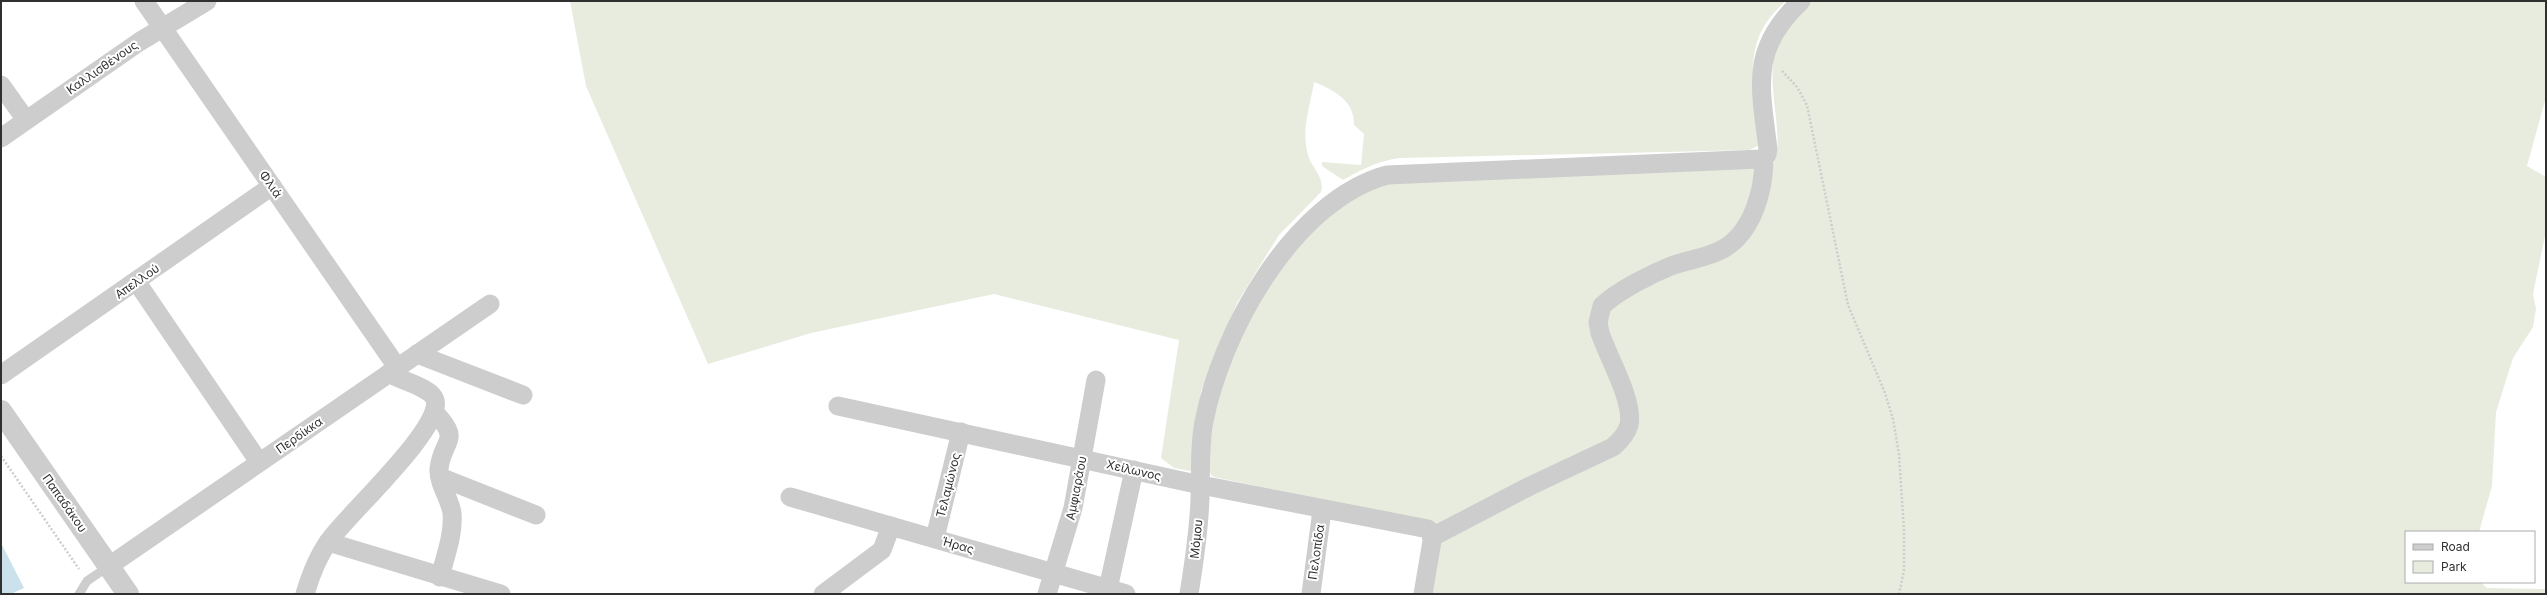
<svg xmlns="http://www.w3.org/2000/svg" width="2547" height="595" font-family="Inter,sans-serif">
	<rect width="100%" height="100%" fill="#fff"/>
	<g fill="#e7ecde">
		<path d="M570,1H1786C1735,44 1758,89 1760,145L1749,150L1400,158C1377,161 1363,169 1343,180L1322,166V162L1361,165L1364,134L1354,125C1355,101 1334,90 1314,82C1310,108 1300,132 1309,158C1314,170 1325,179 1321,192L1279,235L1237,303L1201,391L1192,469L1190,471L1174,468L1161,458L1179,340L994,294L811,333L708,364L586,86Z"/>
		<path d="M1811,1H2546V97L2527,166L2546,177V231L2533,294L2536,309L2533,327L2513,358L2496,412L2492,486L2479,532H2406V582H2480L2487,588L2546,589V594H1431L1430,522L1214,477L1211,475C1206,460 1211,441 1213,426C1227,353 1263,275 1319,224C1337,207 1361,195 1384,184L1773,164C1787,144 1764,82 1776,50C1783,31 1797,16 1811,1Z"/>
	</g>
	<path fill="#cbe1eb" d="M1,543L24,588L11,594H1Z"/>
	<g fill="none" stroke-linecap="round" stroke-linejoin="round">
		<g stroke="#cdcdcd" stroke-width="2.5" stroke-dasharray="2 2" stroke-linecap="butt">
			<path d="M1782,71L1797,87L1807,105L1848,305L1885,393L1893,419L1899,454L1904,531V570L1899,594"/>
			<path d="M1,456L79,569"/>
		</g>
		<path stroke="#cdcdcd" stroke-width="9" d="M79,594L87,581L109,566"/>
		<g stroke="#cdcdcd" stroke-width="19">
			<path d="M144,1L397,367"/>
			<path d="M1,85L26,120"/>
			<path d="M1,138L139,42L207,1"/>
			<path d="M136,281L259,462"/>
			<path d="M417,354L523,395"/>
			<path d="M1,375L272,186"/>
			<path d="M838,406L1196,484L1428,529L1431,533L1432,541L1423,594"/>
			<path d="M434,412C463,441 442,439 439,469C438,483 450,499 452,513C454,534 445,557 440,577"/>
			<path d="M440,477L536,515"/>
			<path d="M790,497L1126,594"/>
			<path d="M1432,537L1530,486L1613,447C1620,441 1626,435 1629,425C1634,401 1608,357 1600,333L1598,322L1602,306C1617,291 1651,274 1671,266C1687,260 1707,258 1723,249C1753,232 1764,190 1764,158"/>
			<path d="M935,538L961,432"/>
			<path d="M328,542L501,594"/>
			<path d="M109,566L490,304"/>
			<path d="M1108,589L1134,470"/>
			<path d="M305,594C310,577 318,556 329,541C346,516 443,428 435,400C431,387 401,381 389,373"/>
			<path d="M823,594L882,550L891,526"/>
			<path d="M1047,594L1073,508L1096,380"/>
			<path d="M1189,594C1194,563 1199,530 1200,498C1201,473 1199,447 1204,422C1221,332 1293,201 1387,175L1761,159L1767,155L1768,149C1760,85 1750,49 1801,1"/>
			<path d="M1311,594L1322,510"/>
		</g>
		<path stroke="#cdcdcd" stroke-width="22" d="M1,411L128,594"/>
	</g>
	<g text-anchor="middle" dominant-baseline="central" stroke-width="4" stroke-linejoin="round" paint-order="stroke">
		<g font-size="12" fill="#303030" stroke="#fff">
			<text transform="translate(102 67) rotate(-35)">Καλλισθένους</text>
			<text transform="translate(271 184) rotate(55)">Φλιά</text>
			<text transform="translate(137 281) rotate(-35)">Απελλού</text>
			<text transform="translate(299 435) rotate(-35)">Περδίκκα</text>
			<text transform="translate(1134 470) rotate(13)">Χείλωνος</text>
			<text transform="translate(948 485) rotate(-76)">Τελαμώνος</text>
			<text transform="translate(1076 488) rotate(-79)">Αμφιαράου</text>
			<text transform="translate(65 503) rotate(55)">Παπαδάκου</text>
			<text transform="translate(1196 539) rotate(-84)">Μόμου</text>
			<text transform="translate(958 545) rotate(16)">Ήρας</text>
			<text transform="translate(1316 552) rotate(-82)">Πελοπίδα</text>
		</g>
	</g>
	<rect width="2547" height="595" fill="none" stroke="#303030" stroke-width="4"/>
	<rect x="2405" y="531" width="130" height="52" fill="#ffffff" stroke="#acacac"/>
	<rect x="2413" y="544" width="20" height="6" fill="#cdcdcd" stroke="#acacac"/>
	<text x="2441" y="551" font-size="12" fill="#303030">Road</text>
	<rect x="2413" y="561" width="20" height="12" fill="#e7ecde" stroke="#acacac"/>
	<text x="2441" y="571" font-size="12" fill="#303030">Park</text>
</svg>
